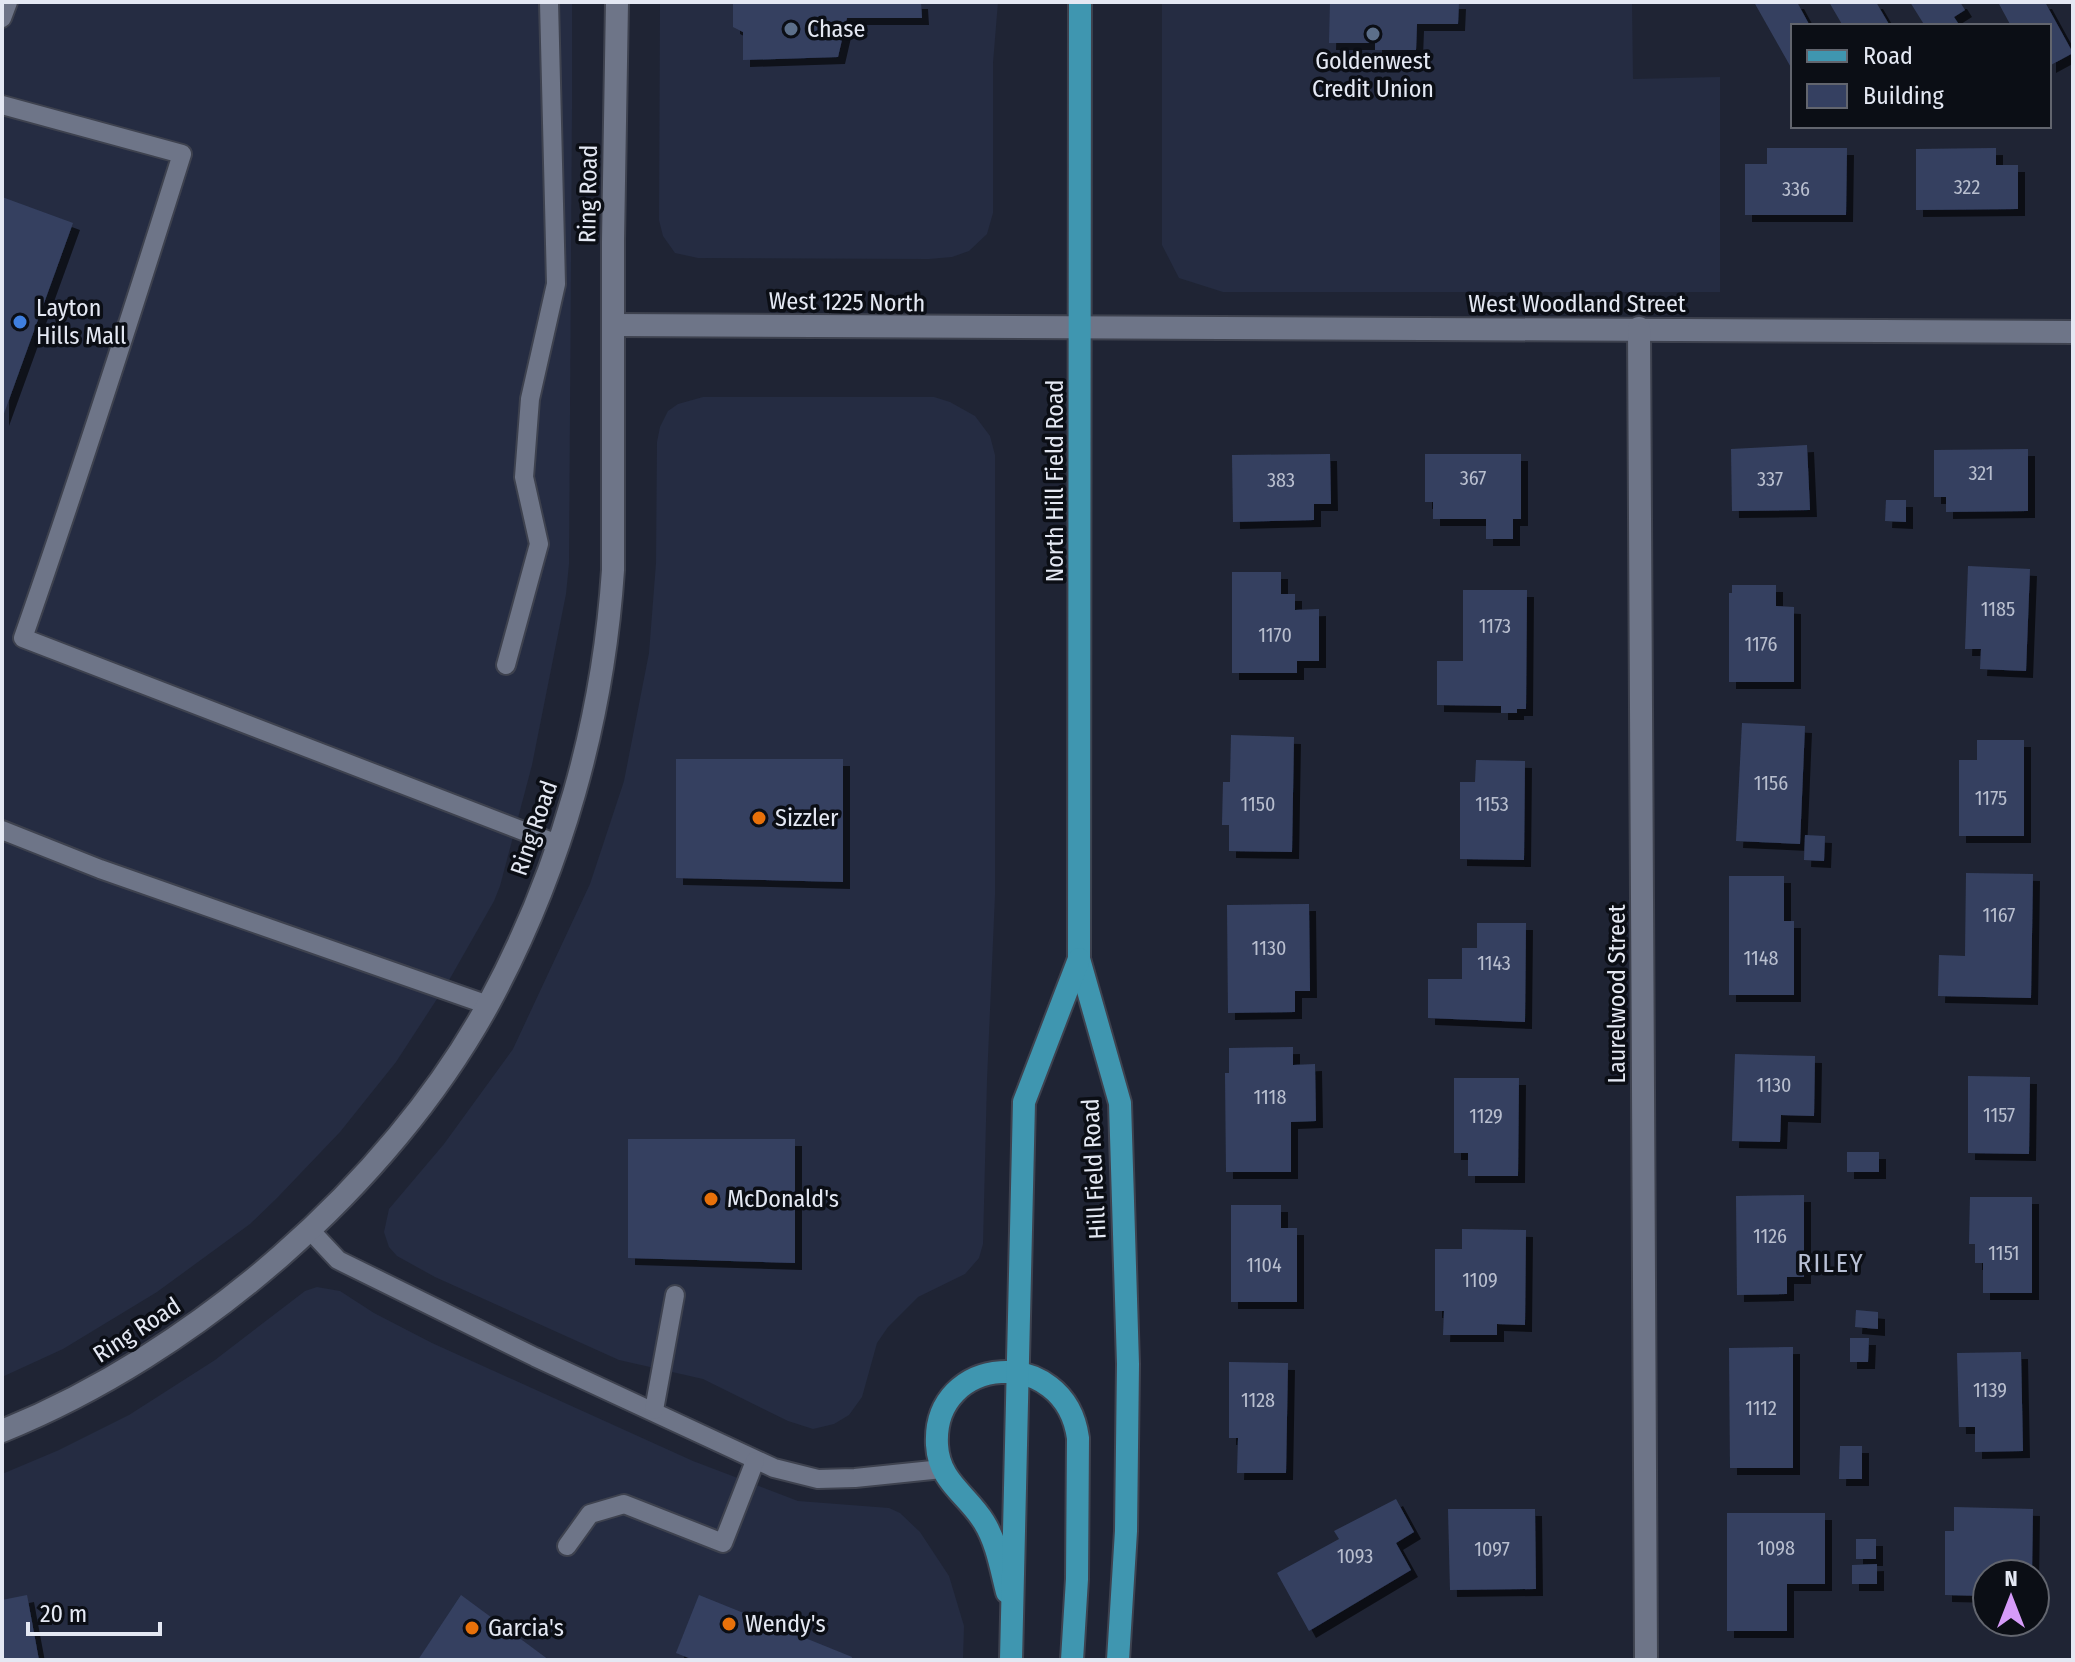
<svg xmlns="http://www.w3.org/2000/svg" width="2075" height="1662" font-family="'Fira Sans Condensed',sans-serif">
	<defs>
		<filter id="shadow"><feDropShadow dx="7" dy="7" stdDeviation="0" flood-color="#0009"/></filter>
	</defs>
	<rect width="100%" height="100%" fill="#1f2434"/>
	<g fill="#252c42">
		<path d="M2,2H572V105L569,564L566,594L532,765L500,886L494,901L448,982L396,1062L340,1132L277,1198L250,1224L157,1292L63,1349L2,1377Z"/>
		<path d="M660,2H998L993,63V213L987,234L969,251L952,257L929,259L698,258L675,253L663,236L659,220Z"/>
		<path d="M1162,2H1632L1633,79L1720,77V292H1223L1179,278L1162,245Z"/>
		<path d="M703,397H934L950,402L975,416L990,436L995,455V895L987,1080L983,1244L979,1258L965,1274L918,1297L888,1327L877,1343L862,1397L849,1415L834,1424L813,1429L788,1421L703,1379L619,1360L435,1277L397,1256L389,1247L384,1232L389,1209L444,1144L513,1049L590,884L624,781L649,653L656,563L657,442L660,427L668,411L678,404Z"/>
		<path d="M317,1287L340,1291L374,1313L432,1343L693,1461L798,1501L889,1508L900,1513L920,1532L949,1576L964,1626L963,1660H2V1474L59,1450L129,1415L215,1360L305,1291Z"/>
	</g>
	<g fill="#354061" filter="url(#shadow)">
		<path d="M733,2H921L922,18H847L838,57L743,60V32L733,27Z"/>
		<path d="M1330,2H1459L1458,24H1417L1416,50H1375V43H1329Z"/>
		<path d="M1754,2H1797L1810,26H1793V71Z"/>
		<path d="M1829,2H1876L1890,26H1843Z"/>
		<path d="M1910,2H1960L1965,10L1954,17L1960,26H1925Z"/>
		<path d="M1998,2H2045L2073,53L2049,66V26H2011Z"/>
		<path d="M1767,148H1847L1846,215H1745V164H1767Z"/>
		<path d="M1996,148V165H2018V209L1916,210V149Z"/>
		<path d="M2,197L73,223L2,419Z"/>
		<path d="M1807,445L1810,510L1732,511L1731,449Z"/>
		<path d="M2028,449V511L1946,512V497H1934V450Z"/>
		<path d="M1330,454L1331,504H1314V520L1233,522L1232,455Z"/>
		<path d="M1425,454H1521V519H1513V539H1486V519H1433V502H1425Z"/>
		<path d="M1886,500H1906V522L1885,521Z"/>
		<path d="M1968,566L2030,569L2026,671L1980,669L1981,649H1965Z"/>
		<path d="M1232,572H1281V594H1295V610L1319,609V661H1297V673H1232Z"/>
		<path d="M1732,585H1776V606L1794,607V682H1729V593H1732Z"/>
		<path d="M1463,590H1527L1526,709H1517V713H1501V706L1437,705V661H1463Z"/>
		<path d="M1742,723L1805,726L1800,844L1736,841Z"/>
		<path d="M1231,735L1294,737L1292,852L1229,851V825H1222L1223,782H1230Z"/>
		<path d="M1977,740H2024V836H1959V760H1977Z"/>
		<path d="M676,759H843V882L676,878Z"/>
		<path d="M1476,760L1525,761L1524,860L1460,859V782H1475Z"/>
		<path d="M1805,835L1825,836L1824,861L1804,860Z"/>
		<path d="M1966,873L2033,874L2031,998L1938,996L1939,955L1965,956Z"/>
		<path d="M1729,876H1784V921H1794V995H1729Z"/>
		<path d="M1309,904L1310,991H1295V1012L1228,1013L1227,905Z"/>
		<path d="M1477,923H1526L1525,1022L1428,1018V979H1462V948H1477Z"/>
		<path d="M1293,1047V1065L1315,1064L1316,1121L1291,1122V1172H1226L1225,1073H1229V1048Z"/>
		<path d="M1735,1054L1815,1056L1814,1116L1781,1115L1780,1142L1732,1141Z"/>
		<path d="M1968,1076L2030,1077L2029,1154L1968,1153Z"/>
		<path d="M1454,1078H1519L1518,1176H1468V1153H1454Z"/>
		<path d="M628,1139H795V1263L628,1258Z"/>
		<rect x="1847" y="1152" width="32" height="20"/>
		<path d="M1804,1195V1277H1787V1294L1737,1295L1736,1196Z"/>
		<path d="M1970,1197H2032V1293H1983V1263H1975V1244H1969Z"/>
		<path d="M1231,1205H1281V1228H1297V1302H1231Z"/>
		<path d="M1462,1229L1526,1230L1525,1325L1497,1324V1335H1443L1444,1311H1435V1249H1462Z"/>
		<path d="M1856,1310L1878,1312V1329L1855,1327Z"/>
		<path d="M1850,1338H1869L1868,1362H1850Z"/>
		<path d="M1793,1347V1468H1730L1729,1348Z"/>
		<path d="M2021,1352L2023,1451L1975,1452V1427H1959L1957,1353Z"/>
		<path d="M1229,1362L1288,1363L1286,1473H1237L1238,1438H1229Z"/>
		<path d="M1840,1446H1862V1479H1839Z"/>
		<path d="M1396,1499L1414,1532L1396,1543L1411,1570L1309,1631L1277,1573L1339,1539L1334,1531Z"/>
		<path d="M1954,1507L2033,1509L2032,1574H1987V1596L1945,1595V1531H1954Z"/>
		<path d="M1448,1509H1535L1536,1589L1450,1590Z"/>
		<path d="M1727,1513H1825V1584H1787V1631H1727Z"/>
		<rect x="1856" y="1539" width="20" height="20"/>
		<path d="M1877,1564V1584H1852V1565Z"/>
		<path d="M27,1595L39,1660H2V1600Z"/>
		<path d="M461,1595L549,1660H418Z"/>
		<path d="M699,1595L852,1657L851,1660H694L676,1653Z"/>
	</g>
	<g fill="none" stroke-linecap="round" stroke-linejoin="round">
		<defs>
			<g id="service">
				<path d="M2,18L8,2"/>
				<path d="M2,105L182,154C131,316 79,478 23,638L557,844"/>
				<path d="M506,665L539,544L524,477L530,399L556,284L549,2"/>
				<path d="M2,830L100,869L488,1005"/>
				<path d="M309,1229L338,1260L535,1357L774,1468L818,1479L855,1478L942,1469"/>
				<path d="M654,1410L675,1295"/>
				<path d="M567,1546L590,1514L624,1504L723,1543L755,1461"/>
			</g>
			<g id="minor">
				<path d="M613,325C1099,331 1586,328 2073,332"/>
				<path d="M1639,328L1646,1660"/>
				<path d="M2,1431C195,1353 389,1186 489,1003C561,870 603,721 613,570V241L617,2"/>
			</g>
			<g id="primary">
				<path d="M1080,2L1079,959L1120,1103L1128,1364L1126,1531L1118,1660"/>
				<path d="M1007,1592C1001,1569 997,1543 984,1522C967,1494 939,1482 937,1445C932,1354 1065,1344 1078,1438L1077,1579L1072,1660"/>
				<path d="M1011,1660L1024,1102L1079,959"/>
			</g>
		</defs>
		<use href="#service" stroke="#3e424f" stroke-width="22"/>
		<use href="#minor" stroke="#3e424f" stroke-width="26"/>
		<use href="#primary" stroke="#3e424f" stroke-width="26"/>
		<use href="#service" stroke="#6e7588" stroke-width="18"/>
		<use href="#minor" stroke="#6e7588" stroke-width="22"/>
		<use href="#primary" stroke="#3f96b0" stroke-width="22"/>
	</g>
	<g fill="#5c6f8a" stroke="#0b0e15" stroke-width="3">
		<circle cx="791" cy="29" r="8"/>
		<circle cx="1373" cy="34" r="8"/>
	</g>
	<circle fill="#3f7fe0" stroke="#0b0e15" stroke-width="3" cx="20" cy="322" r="8"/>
	<g fill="#e8710a" stroke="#0b0e15" stroke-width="3">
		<circle cx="759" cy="818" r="8"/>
		<circle cx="711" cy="1199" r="8"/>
		<circle cx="729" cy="1624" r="8"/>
		<circle cx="472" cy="1628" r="8"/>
	</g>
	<g text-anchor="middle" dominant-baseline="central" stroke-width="7" stroke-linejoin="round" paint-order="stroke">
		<g font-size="20" fill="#b8bece">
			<text x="1967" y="187">322</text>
			<text x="1796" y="189">336</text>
			<text x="1981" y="473">321</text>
			<text x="1473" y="478">367</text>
			<text x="1770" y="479">337</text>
			<text x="1281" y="480">383</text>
			<text x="1998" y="609">1185</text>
			<text x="1495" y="626">1173</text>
			<text x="1275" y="635">1170</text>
			<text x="1761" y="644">1176</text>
			<text x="1771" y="783">1156</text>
			<text x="1991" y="798">1175</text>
			<text x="1258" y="804">1150</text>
			<text x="1492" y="804">1153</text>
			<text x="1999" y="915">1167</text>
			<text x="1269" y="948">1130</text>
			<text x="1761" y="958">1148</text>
			<text x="1494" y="963">1143</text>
			<text x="1774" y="1085">1130</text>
			<text x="1270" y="1097">1118</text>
			<text x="1999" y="1115">1157</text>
			<text x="1486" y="1116">1129</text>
			<text x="1770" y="1236">1126</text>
			<text x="2004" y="1253">1151</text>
			<text x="1264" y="1265">1104</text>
			<text x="1480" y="1280">1109</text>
			<text x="1990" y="1390">1139</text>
			<text x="1258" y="1400">1128</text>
			<text x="1761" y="1408">1112</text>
			<text x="1776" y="1548">1098</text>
			<text x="1492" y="1549">1097</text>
			<text x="1355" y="1556">1093</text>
		</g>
		<g font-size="24" fill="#e4e8f3" stroke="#0b0e15" text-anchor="start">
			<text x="807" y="29">Chase</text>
			<text x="1373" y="61" text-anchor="middle">Goldenwest<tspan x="1373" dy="28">Credit Union</tspan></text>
			<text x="36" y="308">Layton<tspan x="36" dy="28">Hills Mall</tspan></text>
			<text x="775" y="818">Sizzler</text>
			<text x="727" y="1199">McDonald's</text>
			<text x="745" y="1624">Wendy's</text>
			<text x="488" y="1628">Garcia's</text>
		</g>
		<g font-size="24" fill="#e4e8f3" stroke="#0b0e15">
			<text transform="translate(588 194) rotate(-89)">Ring Road</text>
			<text transform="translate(847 302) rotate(1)">West 1225 North</text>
			<text x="1577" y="304">West Woodland Street</text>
			<text transform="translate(1055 481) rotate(-90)">North Hill Field Road</text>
			<text transform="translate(534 828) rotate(-71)">Ring Road</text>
			<text transform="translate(1617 994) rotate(-90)">Laurelwood Street</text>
			<text transform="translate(1094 1169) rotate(-93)">Hill Field Road</text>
			<text transform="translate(137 1330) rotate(-33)">Ring Road</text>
		</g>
		<g font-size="26" letter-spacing="2" fill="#b8c0d5" stroke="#0b0e15">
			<text x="1831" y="1263">RILEY</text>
		</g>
	</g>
	<rect width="2075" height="1662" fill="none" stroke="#e4e8f3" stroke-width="8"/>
	<rect x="1791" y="24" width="260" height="104" fill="#0b0e15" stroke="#62656e" stroke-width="2"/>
	<rect x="1807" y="50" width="40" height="12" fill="#3f96b0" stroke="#62656e" stroke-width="2"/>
	<text x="1863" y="64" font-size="24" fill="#e4e8f3">Road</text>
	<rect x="1807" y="84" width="40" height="24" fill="#354061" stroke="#62656e" stroke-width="2"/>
	<text x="1863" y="104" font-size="24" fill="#e4e8f3">Building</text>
	<g transform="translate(2011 1598)"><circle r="38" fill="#0b0e15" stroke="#62656e" stroke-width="2"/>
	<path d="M0-6L14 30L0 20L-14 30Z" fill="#d69bf9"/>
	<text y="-12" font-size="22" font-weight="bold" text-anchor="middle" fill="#e4e8f3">N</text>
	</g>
	<path d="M28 1622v12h132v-12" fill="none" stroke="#e4e8f3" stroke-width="4"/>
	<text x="40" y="1622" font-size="24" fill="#e4e8f3" stroke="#0b0e15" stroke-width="6" paint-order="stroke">20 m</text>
</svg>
